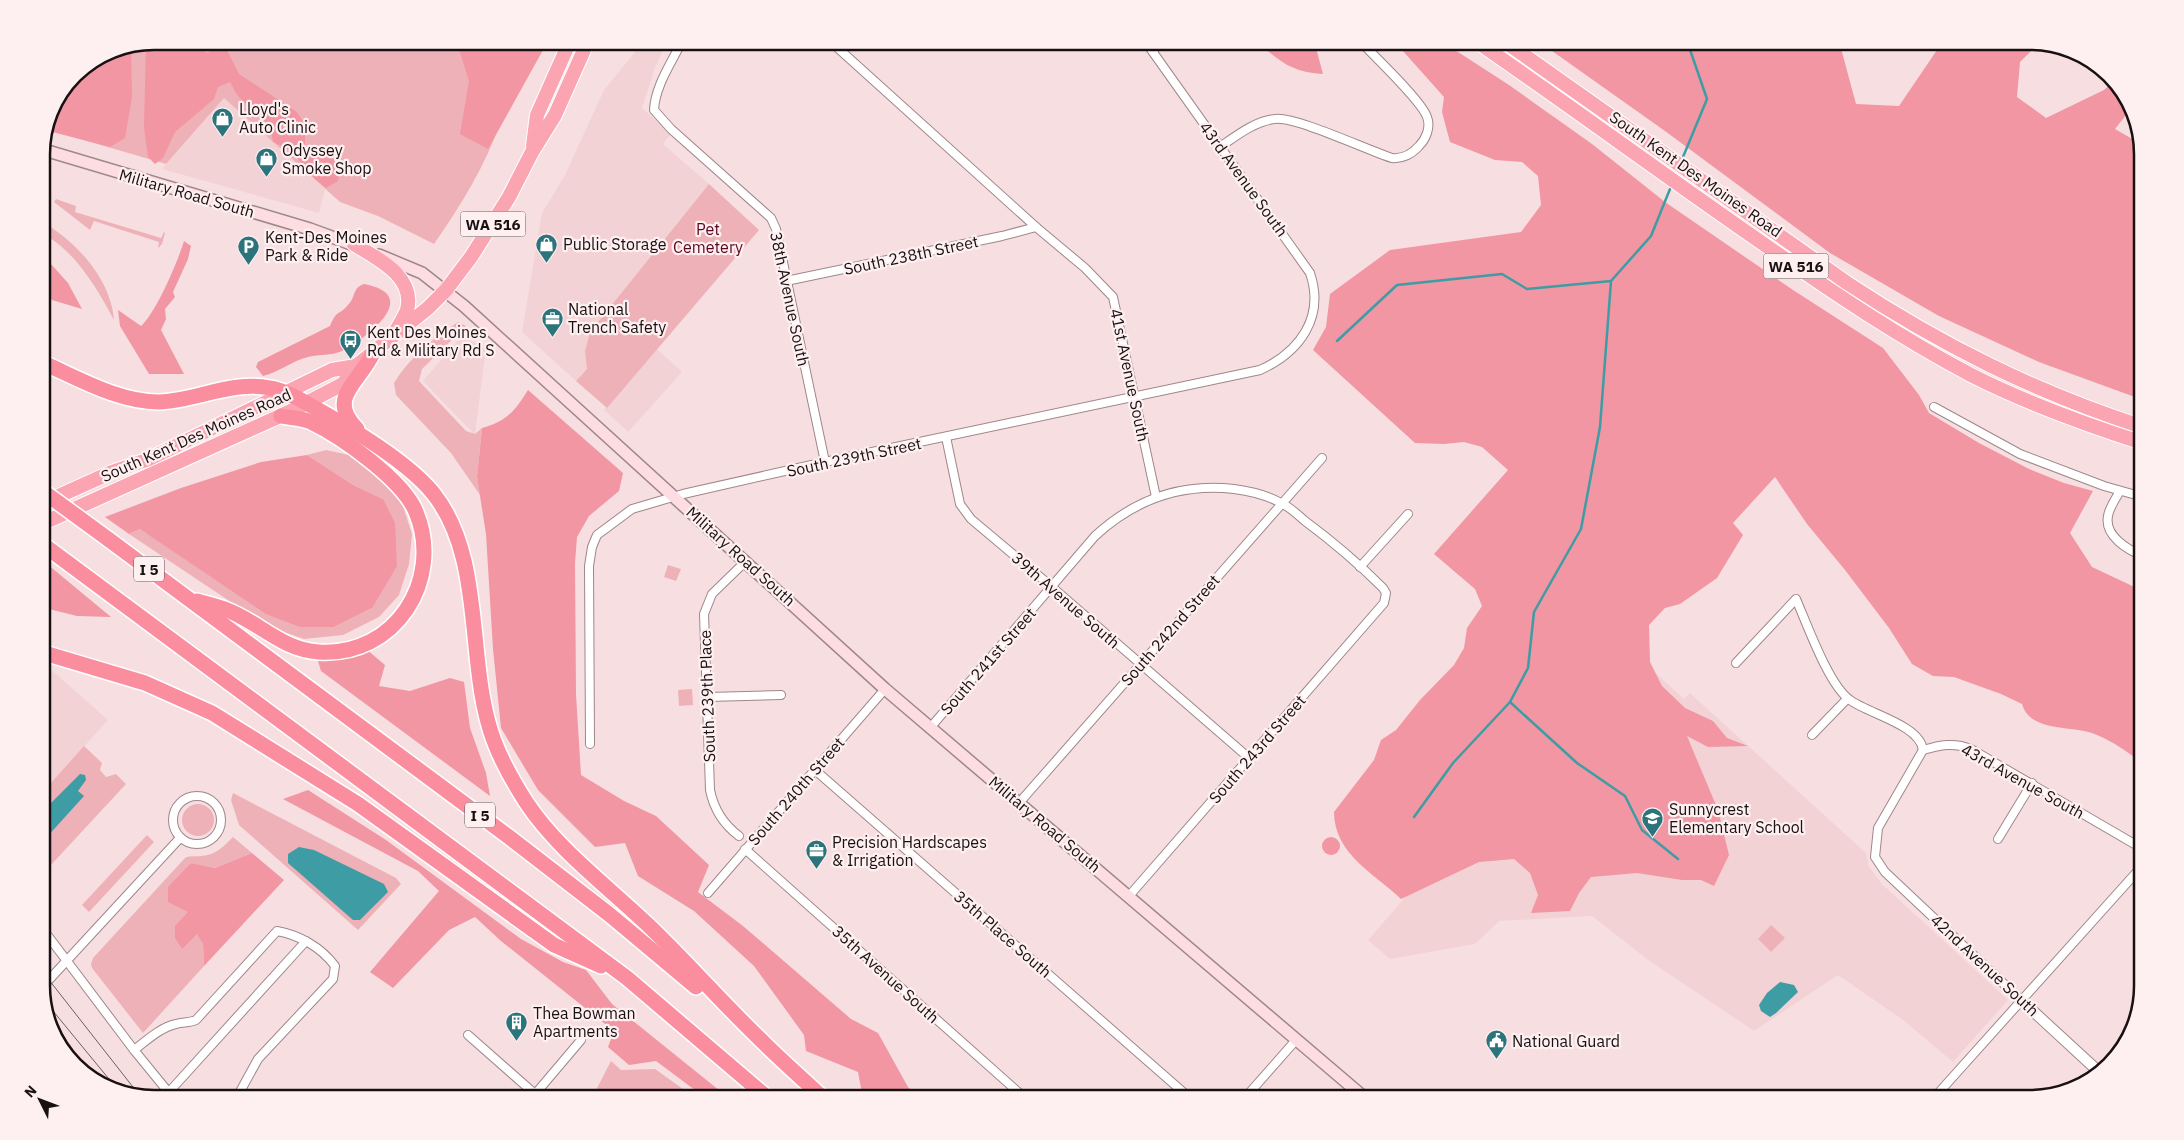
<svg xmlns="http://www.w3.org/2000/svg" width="2184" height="1140" font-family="'IBM Plex Sans',sans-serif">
	<rect width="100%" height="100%" fill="#f7dfe1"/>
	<g fill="#f3d2d5">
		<path d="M644,41H667L655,68L642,108L671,134L663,144L709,184L590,332L585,351L587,369L576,381L522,332L542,213L565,175L604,90Z"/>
		<path d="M224,98L325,189L319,213L162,169Z"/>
		<path d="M461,337L486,347L475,435L423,381Z"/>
		<path d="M657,349L682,372L628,432L604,410Z"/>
		<path d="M1631,639L1634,653L1684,699L1690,693L1866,853L1869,867L1882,884L2008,1000L1953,1062L1903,1020L1838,975L1754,1031L1648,960L1592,916L1499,921L1475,944L1390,959L1368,940Z"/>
		<path d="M48,667L108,720L42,793V674Z"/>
	</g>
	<g fill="#efb1b8">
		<path d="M154,41H521C514,67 510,94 501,120C486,165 461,205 434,244L378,216L340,202L224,98L166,164L46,129L50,111L74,74L111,50Z"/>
		<path d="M709,184L759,230L607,408L576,381L587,369L585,351L590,332Z"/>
		<path d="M56,199L76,206L75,212L161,238L164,232L165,233L162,244L158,248L159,242L94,221L90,230L54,202Z"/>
		<path d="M41,221C76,241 111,279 114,320C97,288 74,249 41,233Z"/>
		<path d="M458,322L466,326L422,369L419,381L466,431L475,434L482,428L477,477L480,495L451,453L396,395L394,383C409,358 433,338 458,322Z"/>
		<path d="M326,450L358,457L383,474L401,500L412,534L409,564L399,595L379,617L343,635L304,639L267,626L129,534L140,529L300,627H334L372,608L383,499L355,486L307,455Z"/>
		<path d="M668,565L681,569L676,581L664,577Z"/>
		<path d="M692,689L693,705L679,706L678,690Z"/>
		<path d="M84,746L102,763L100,770L106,777L116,774L126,784L50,866L42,859V793Z"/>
		<path d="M233,793L396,878L401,884L358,930L239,825L231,800Z"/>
		<circle cx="198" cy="820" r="16"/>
		<path d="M147,835L154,842L89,912L82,905Z"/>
		<path d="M233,837L252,853L215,868L190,863L188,912L203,944L204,966L143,1033L92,968L91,964L93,958L185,858C191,855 195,857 201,856C216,855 224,846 233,837Z"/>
		<path d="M1771,925L1785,938L1771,952L1758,939Z"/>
		<path d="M611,1061L621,1070L655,1069L697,1099H588L594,1094Z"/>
	</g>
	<g fill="#f196a2">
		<path d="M154,41H183L208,53L215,45L226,48L239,74L297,112L305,124V146L322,147L341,167L338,181L326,188L315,179L290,150L273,142C270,116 253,113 238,96C235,92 233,87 230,82L218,87L214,99L175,132L163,158L155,164L148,157L144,128L146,43Z"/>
		<path d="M452,41H548L488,149L460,134L469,81L458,46Z"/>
		<path d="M1257,41H1321L1316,48L1323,74C1293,73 1278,61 1257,41Z"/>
		<path d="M1394,41H1441L1509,85L1592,144L1665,202L1793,290L1883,348L1919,395L1929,413L1979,443L2029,469L2064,483L2093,491L2070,533L2092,567L2143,591V764C2129,753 2114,742 2097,735C2073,724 2031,734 2022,704L2001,694L1954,677L1933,676L1912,664L1889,628L1845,570L1807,524L1775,477L1733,523L1743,535L1717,578L1680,604L1665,608L1649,625L1650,662L1662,686L1685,708L1713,721L1727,738L1748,746L1708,747L1687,736L1718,810L1729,855L1714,886L1701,880H1682L1637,873L1591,877L1579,893L1570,911L1531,913L1538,895L1530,873L1514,859L1479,862L1401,899C1375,874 1334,854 1334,812L1374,760L1381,740L1396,730L1420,700L1454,665L1464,648L1467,628L1482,606L1475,589L1434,554L1508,470L1482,447L1464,442L1444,444L1415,443L1313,350L1326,327L1330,294L1390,250L1521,232L1541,205L1538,176L1522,162L1495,160L1450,142L1442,112L1444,97Z"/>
		<path d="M1538,41H1839L1856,104L1899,106L1937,50L1945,41H2030L2039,43L2020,62L2017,97L2046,118L2104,90L2113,82L2124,92L2130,110L2115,129L2141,144L2143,147V400L2039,362L1939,316L1830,253L1665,131Z"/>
		<path d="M131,46L132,97L125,138L110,147L45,130L50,111L74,74L111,50Z"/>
		<path d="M184,241L191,246L188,259L173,292L175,297L165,309L166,319L161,330L184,374H149L120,326L118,310L141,326C156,313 178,261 184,241Z"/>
		<path d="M41,253L68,283L82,309L52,300L41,283Z"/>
		<path d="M364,284C423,295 368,337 342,351C331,356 320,354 308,357C292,361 279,372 263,376L256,367L258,362L330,326C337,309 339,316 348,305C356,297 352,288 364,284Z"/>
		<path d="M528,390L623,473L619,491L589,516L577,537L575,563L576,694L581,775L624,801L656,816L709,865L698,892L743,926L851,1019L878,1033L908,1087L922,1099H863L858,1072L806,1051L804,1035L754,966L694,911L638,876L625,843L595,847L538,790L501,728L493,649L486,534L477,477L482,428C506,422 515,411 528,390Z"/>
		<path d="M307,455L355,486L383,499L395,523L397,566L372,608L334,627H300L266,614L140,529L129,534L105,517L181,488L261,462Z"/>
		<path d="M41,559L111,617L77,616L41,607Z"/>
		<path d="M366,649L385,665L379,686L410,691L450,678L464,682L470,728L486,773L490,796L321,671L318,661Z"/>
		<path d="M308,790L386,840L521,939L563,962L586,970L612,1004L730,1099H707L656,1061L629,1065L608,1047L614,1031L501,941L475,917L449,930L393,988L370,972L439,891L418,871L283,799Z"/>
		<circle cx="1331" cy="846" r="9"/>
		<path d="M252,853L284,880L204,966L203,944L197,934L182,949L175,938V926L188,912L168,902V887L191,863L215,868Z"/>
	</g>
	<g fill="#3e9ca5">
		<path d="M80,774L85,775L86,780L78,791L84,796L46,838L42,836V812Z"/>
		<path d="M299,847L314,850L384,884L388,892L360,920H353L288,863V854Z"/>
		<path d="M1780,982L1794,985L1798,992L1776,1013L1770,1017L1761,1011L1759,1005L1767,993Z"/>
	</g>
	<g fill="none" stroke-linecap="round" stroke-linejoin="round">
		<g stroke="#3e9ca5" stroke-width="2.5">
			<path d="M1683,157L1707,99L1687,41"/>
			<path d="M1337,341L1397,285L1502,274L1527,289L1611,281"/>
			<path d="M1510,702L1577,763L1625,796L1642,830L1678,859"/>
			<path d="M1414,817L1453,763L1510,702L1528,668L1534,612L1581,529L1600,427L1611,281L1651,236L1670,189"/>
		</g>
		<path stroke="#d6c0c2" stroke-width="8" stroke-dasharray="8 4" stroke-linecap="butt" d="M42,988L47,982"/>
		<defs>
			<g id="minor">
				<path d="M682,41C672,62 655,86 654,110L671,129L771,218L776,229L825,462"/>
				<path d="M830,41L1036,227L1085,268L1113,297L1156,497"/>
				<path d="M1153,51L1162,41"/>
				<path d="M1220,147C1236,136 1255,121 1275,119C1295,116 1367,150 1392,158C1402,159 1412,154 1419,146C1426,139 1431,127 1427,117C1422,101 1374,56 1360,41"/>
				<path d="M786,281L1002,236L1036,227"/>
				<path d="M1934,407L2020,454L2104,486L2143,497"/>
				<path d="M946,437L960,504L971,519L1052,587L1249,758"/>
				<path d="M2120,491C2116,498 2109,508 2108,516C2104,536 2128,550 2143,556"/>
				<path d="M1360,567L1408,514"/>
				<path d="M1736,663L1796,599C1807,624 1829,686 1850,700C1869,714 1920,725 1923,750"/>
				<path d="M708,697L781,695"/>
				<path d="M930,728L1095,536C1134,500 1180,483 1234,489C1249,491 1267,495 1281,503C1290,507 1298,515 1305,521C1332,541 1359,564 1383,588L1386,593L1384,603L1129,896"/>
				<path d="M1812,735L1847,699"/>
				<path d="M590,744L589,566L592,547L597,535L632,509L683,494L825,462L1260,370C1300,352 1325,317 1310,273L1145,41"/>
				<path d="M1923,750L1878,828L1875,857L1885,872L2022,1001"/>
				<path d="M1923,750C1940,745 1954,742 1971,749L2143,849"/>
				<path d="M815,770L1191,1099"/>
				<circle cx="197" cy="820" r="24"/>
				<path d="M1019,803L1322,458"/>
				<path d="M739,836C723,824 714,810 710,790L704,614L712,594L746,561"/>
				<path d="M1998,839L2032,783"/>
				<path d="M745,849L1026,1099"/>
				<path d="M708,893L885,689"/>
				<path d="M42,928L134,1050L174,1099"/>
				<path d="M47,982L180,838"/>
				<path d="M468,1035L535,1094"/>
				<path d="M134,1050C146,1041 161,1027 176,1024C183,1022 189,1023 196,1020L277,931C299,935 321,947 335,966L333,979L258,1059L236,1099"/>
				<path d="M169,1092L306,941"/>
				<path d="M531,1099L581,1040"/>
				<path d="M1244,1099L1296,1040"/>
				<path d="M1933,1099L2143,865"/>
			</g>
			<path id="tertiary" d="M2022,1001L2098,1071"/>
			<g id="secondary">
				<path d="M41,149L310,229L362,248"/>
				<path d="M379,255L422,273L464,306L885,689L1366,1099"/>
			</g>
			<g id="trunk">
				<path d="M1476,41C1573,108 1668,178 1765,245C1832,292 1899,337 1971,375C2026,403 2084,424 2143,443"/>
				<path d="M1504,41L1847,283C1941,345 2035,392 2143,427"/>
				<path d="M533,146L537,115L570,41"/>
				<path d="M354,244C376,258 416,276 407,310C404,318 398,327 394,334"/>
				<path d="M41,504L112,472L149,459L332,370L356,366"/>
				<path d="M41,524L289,412L343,384L356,366L428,308L446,290L471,257L509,197L532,152L555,115L588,41"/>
			</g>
			<g id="motorway">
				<path d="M41,362C78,378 118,402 159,402C195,401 233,380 270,388C283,390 296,397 308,404C346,425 406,460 433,493C482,554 468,649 488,722C495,750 510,777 526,802C557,849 606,885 647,924C687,962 723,1004 763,1042C783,1062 804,1080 824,1099"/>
				<path d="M357,429C326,398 359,383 373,353"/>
				<path d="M108,539L509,837L610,915L696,987"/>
				<path d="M41,543L627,978L769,1099"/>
				<path d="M197,601C207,604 217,606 227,610C259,622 282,650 319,652C395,657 444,580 416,512C403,480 342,437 311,422C302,418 291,418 281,416"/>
				<path d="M41,652L145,683L212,713L358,804L554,945L601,966"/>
			</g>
		</defs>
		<use href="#minor" stroke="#9e878a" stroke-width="10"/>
		<use href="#tertiary" stroke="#9e878a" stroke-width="12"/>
		<use href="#secondary" stroke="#9e878a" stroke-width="14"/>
		<use href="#trunk" stroke="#fff" stroke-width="16"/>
		<use href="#motorway" stroke="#fff" stroke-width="18"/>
		<use href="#minor" stroke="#fff" stroke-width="8"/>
		<use href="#tertiary" stroke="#fff" stroke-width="10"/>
		<use href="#secondary" stroke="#fedde2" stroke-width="11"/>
		<use href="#trunk" stroke="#fba4b2" stroke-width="14"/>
		<use href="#motorway" stroke="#fa8e9e" stroke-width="15"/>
		<g stroke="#6d5e60" stroke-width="1">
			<path d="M42,971L140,1096"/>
			<path d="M44,1000L118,1090"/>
		</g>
		<defs>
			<path id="motorway-bridge" d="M41,490L108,539"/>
		</defs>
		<use href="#motorway-bridge" stroke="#fff" stroke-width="18" stroke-linecap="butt"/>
		<use href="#motorway-bridge" stroke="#fa8e9e" stroke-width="15"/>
	</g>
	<defs>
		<symbol id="shop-pin" viewBox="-11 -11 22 30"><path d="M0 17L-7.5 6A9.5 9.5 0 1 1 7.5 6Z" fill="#2b747c" stroke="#feeff0"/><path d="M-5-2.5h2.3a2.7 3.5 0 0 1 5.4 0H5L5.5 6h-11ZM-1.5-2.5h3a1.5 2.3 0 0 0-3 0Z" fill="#fff"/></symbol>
		<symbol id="parking-pin" viewBox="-11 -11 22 30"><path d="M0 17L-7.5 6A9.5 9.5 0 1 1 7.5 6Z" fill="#2b747c" stroke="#feeff0"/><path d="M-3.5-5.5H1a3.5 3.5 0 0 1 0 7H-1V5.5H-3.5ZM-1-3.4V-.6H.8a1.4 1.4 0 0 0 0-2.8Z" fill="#fff"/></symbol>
		<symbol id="office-pin" viewBox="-11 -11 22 30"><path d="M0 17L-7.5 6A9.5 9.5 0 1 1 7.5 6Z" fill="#2b747c" stroke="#feeff0"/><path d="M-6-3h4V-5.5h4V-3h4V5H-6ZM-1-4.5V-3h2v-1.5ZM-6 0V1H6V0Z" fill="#fff"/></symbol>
		<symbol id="bus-pin" viewBox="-11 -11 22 30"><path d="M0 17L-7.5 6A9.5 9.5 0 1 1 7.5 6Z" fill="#2b747c" stroke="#feeff0"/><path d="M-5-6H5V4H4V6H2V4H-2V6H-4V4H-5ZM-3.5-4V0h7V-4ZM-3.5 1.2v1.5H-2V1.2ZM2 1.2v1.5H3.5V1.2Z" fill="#fff"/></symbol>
		<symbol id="school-pin" viewBox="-11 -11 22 30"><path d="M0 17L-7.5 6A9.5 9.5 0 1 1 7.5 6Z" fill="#2b747c" stroke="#feeff0"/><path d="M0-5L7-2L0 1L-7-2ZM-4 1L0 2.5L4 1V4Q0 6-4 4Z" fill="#fff"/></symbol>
		<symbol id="building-pin" viewBox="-11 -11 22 30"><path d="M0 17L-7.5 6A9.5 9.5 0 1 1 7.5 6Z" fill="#2b747c" stroke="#feeff0"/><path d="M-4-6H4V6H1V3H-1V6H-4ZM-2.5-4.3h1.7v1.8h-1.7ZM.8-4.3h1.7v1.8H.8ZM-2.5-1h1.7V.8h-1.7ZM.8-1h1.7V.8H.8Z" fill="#fff"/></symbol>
		<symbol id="civic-pin" viewBox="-11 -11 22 30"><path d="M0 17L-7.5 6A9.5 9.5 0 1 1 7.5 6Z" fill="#2b747c" stroke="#feeff0"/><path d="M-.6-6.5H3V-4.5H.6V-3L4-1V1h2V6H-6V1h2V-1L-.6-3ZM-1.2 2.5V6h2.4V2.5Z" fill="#fff"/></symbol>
	</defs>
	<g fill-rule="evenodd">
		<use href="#shop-pin" x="210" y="106" width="25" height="34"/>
		<use href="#shop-pin" x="254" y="146" width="25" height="34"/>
		<use href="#shop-pin" x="534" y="232" width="25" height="34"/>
		<use href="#parking-pin" x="236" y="234" width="25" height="34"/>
		<use href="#office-pin" x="540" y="306" width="25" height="34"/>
		<use href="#bus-pin" x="338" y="328" width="25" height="34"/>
		<use href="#school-pin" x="1640" y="806" width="25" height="34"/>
		<use href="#office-pin" x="804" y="838" width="25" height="34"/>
		<use href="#building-pin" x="504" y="1010" width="25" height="34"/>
		<use href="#civic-pin" x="1484" y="1028" width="25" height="34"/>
	</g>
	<g text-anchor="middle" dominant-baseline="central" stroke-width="4.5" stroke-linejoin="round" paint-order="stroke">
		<g fill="#feeff0" stroke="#5d5354" stroke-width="1">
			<rect x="460.5" y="211.5" width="65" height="25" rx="4"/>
			<rect x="1763.5" y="253.5" width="65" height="25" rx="4"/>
			<rect x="134" y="556.5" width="30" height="25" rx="4"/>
			<rect x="465" y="802.5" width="30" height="25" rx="4"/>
		</g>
		<g font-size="15" font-weight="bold" fill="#181011">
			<text x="493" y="224">WA 516</text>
			<text x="1796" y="266">WA 516</text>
			<text x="149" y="569">I 5</text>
			<text x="480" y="815">I 5</text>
		</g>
		<g font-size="16" fill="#181011" stroke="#feeff0" text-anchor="start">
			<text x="239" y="109">Lloyd's<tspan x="239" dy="18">Auto Clinic</tspan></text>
			<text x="282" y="150">Odyssey<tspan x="282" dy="18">Smoke Shop</tspan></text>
			<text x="265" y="237">Kent-Des Moines<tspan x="265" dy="18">Park &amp; Ride</tspan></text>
			<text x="563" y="244">Public Storage</text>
			<text x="568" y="309">National<tspan x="568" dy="18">Trench Safety</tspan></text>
			<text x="367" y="332">Kent Des Moines<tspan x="367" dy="18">Rd &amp; Military Rd S</tspan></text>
			<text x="1669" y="809">Sunnycrest<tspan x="1669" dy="18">Elementary School</tspan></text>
			<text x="832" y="842">Precision Hardscapes<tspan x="832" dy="18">&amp; Irrigation</tspan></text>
			<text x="533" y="1013">Thea Bowman<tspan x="533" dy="18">Apartments</tspan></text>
			<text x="1512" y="1041">National Guard</text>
		</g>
		<g font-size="16" fill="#181011" stroke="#feeff0">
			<text transform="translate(1696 174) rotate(35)">South Kent Des Moines Road</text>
			<text transform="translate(1244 179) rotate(54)">43rd Avenue South</text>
			<text transform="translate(187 193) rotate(16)">Military Road South</text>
			<text transform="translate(911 255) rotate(-12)">South 238th Street</text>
			<text transform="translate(790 299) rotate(78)">38th Avenue South</text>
			<text transform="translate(1130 375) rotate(78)">41st Avenue South</text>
			<text transform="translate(196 435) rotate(-24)">South Kent Des Moines Road</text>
			<text transform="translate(854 457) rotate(-12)">South 239th Street</text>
			<text transform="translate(741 556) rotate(42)">Military Road South</text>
			<text transform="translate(1066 600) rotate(41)">39th Avenue South</text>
			<text transform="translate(1170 630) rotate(-49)">South 242nd Street</text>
			<text transform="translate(988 661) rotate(-49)">South 241st Street</text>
			<text transform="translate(707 696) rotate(-92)">South 239th Place</text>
			<text transform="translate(1257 749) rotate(-49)">South 243rd Street</text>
			<text transform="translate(2023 781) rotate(29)">43rd Avenue South</text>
			<text transform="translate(796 791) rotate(-49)">South 240th Street</text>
			<text transform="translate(1045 824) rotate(40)">Military Road South</text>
			<text transform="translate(1003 934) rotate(41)">35th Place South</text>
			<text transform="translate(1985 965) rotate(43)">42nd Avenue South</text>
			<text transform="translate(886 974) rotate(42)">35th Avenue South</text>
		</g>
		<g font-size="16" fill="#5a0820" stroke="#feeff0">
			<text x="708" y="229">Pet<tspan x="708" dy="18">Cemetery</tspan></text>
		</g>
	</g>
	<path d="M0 0H2184V1140H0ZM154 50H2030A104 104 0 0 1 2134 154V986A104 104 0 0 1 2030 1090H154A104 104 0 0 1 50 986V154A104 104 0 0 1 154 50Z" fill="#feeff0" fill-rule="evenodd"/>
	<path fill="none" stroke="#181011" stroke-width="2.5" d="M154 50H2030A104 104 0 0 1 2134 154V986A104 104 0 0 1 2030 1090H154A104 104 0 0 1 50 986V154A104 104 0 0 1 154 50Z"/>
	<g transform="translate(40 1100) rotate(312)" stroke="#feeff0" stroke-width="4" paint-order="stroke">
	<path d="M0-4L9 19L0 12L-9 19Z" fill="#181011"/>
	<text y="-8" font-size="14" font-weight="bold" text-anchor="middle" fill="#181011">N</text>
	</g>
</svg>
